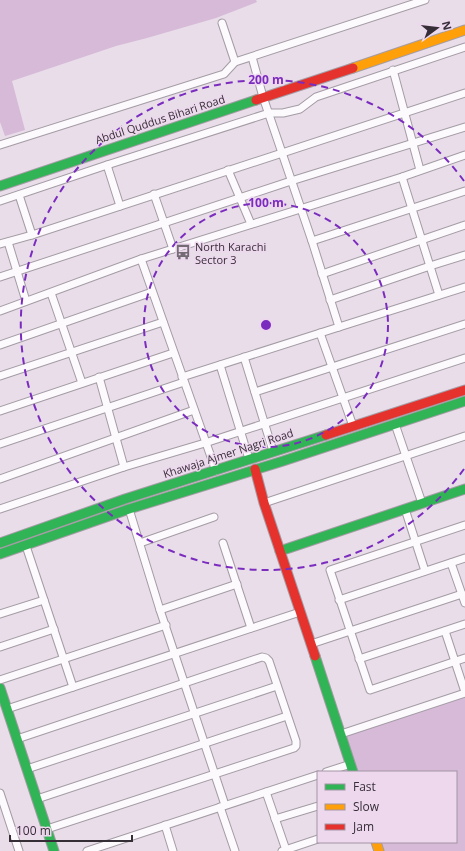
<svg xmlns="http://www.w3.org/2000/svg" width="465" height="851" font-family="'Open Sans',sans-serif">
	<rect width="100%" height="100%" fill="#e8dde9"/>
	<g fill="#d6bad8">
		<path d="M0,0H256L257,2L216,18L147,38L116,46L12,81L25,130L5,136L0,122Z"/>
		<path d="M465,696V851H379L376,842H456V772H353L341,736Z"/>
	</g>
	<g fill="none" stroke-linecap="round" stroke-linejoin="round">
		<defs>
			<g id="street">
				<path d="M222,23L235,62L425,0"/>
				<path d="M393,70L420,170"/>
				<path d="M0,145L224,74L235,62"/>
				<path d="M107,165L120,206"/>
				<path d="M228,170L251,224"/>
				<path d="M402,177L439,295"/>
				<path d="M154,194L173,249"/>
				<path d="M19,195L32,235"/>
				<path d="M0,201L107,165L269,113H283L300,109L316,97L465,47"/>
				<path d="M312,241L465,191"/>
				<path d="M8,242L26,301"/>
				<path d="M0,244L32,235L465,93"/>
				<path d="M141,259L216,471"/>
				<path d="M322,274L465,225"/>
				<path d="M0,277L291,181L465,127"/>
				<path d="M51,293L82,383"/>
				<path d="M330,300L430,266L465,255"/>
				<path d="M0,311L141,259L402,177L465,155"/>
				<path d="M339,327L465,287"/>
				<path d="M320,333L353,426"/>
				<path d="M0,345L152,292"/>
				<path d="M244,357L273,451"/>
				<path d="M220,365L249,459"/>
				<path d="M0,376L163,322"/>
				<path d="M99,377L124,467"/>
				<path d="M182,377L339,327L312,241L263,97L252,57"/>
				<path d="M255,392L465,324"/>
				<path d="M0,411L173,353"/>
				<path d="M395,424L422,503"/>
				<path d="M0,444L184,382"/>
				<path d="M0,479L194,410"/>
				<path d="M264,503L465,436"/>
				<path d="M0,509L124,467L205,443L465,358"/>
				<path d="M129,509L160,610L225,805"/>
				<path d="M405,509L425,571"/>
				<path d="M465,525L330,570L370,690L465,658"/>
				<path d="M140,543L214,517"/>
				<path d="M223,543L251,628"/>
				<path d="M26,546L73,687"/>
				<path d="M451,563L465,603"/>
				<path d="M339,600L465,558"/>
				<path d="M160,610L237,584"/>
				<path d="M0,614L44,600"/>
				<path d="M445,631L465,692"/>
				<path d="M311,644L462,594"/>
				<path d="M0,647L54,629"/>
				<path d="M359,659L465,624"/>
				<path d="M0,680L166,625"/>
				<path d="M7,709L300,612"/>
				<path d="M341,734L465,693"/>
				<path d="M17,739L262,657L266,658L269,661L296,741V746L294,748L47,829"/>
				<path d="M27,769L277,686"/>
				<path d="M326,772L351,764"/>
				<path d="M266,792L286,850"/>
				<path d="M0,793L19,851"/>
				<path d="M37,799L287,716"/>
				<path d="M220,807L235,851"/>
				<path d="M275,819L318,806"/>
				<path d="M165,825L173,851"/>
				<path d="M87,851L318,775"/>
				<path d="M282,851L318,839"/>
			</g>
			<g id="fast">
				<path d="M0,186L256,100"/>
				<path d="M0,543L125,499L326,435"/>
				<path d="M280,551L465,489"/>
				<path d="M0,554L129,509L283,461L465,401"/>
				<path d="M315,656L353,772"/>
				<path d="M0,688L54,851"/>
			</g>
			<g id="slow">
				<path d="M353,68L465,30"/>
				<path d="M376,842L379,851"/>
			</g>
			<g id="jam">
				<path d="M256,100L353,68"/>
				<path d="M326,435L465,390"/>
				<path d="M255,469L264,503L315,656"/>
			</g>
		</defs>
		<use href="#street" stroke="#a49ca5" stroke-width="9"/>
		<use href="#fast" stroke="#a49ca5" stroke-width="11"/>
		<use href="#slow" stroke="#a49ca5" stroke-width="11"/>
		<use href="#jam" stroke="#a49ca5" stroke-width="11"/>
		<use href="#street" stroke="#fcfafc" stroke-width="7"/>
		<use href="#fast" stroke="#30b455" stroke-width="9"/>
		<use href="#slow" stroke="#ff9f0a" stroke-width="9"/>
		<use href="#jam" stroke="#e5322d" stroke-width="9"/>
	</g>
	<g fill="none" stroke="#7b2cbf" stroke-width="2" stroke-dasharray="7 5">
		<circle cx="266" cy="325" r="122"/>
		<path d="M464 469A245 245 0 1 1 464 181"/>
	</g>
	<defs>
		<symbol id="bus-bare" viewBox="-9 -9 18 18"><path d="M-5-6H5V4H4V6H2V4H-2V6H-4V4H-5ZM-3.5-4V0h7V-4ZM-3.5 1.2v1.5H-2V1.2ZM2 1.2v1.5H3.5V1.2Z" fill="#746b75" stroke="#edd8ee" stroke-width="2.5" paint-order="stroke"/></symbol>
	</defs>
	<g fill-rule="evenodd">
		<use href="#bus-bare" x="172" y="241" width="22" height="22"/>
	</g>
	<g text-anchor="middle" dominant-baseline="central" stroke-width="3" stroke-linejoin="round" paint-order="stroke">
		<g font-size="11" fill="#362e36" stroke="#edd8ee">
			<text transform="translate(160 119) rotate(-18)">Abdul Quddus Bihari Road</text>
			<text transform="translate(228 453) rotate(-18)">Khawaja Ajmer Nagri Road</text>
		</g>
		<g font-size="11" fill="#362e36" stroke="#edd8ee" text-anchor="start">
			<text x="195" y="246">North Karachi<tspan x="195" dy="13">Sector 3</tspan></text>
		</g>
	</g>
	<circle cx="266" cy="325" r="6" fill="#7b2cbf" stroke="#edd8ee" stroke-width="2"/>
	<g font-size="12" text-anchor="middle" font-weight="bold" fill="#7b2cbf" stroke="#edd8ee" stroke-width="3" stroke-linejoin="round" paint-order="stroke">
		<text x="266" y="84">200 m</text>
		<text x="266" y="207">100 m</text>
	</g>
	<rect x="317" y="771" width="140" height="72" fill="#edd8ee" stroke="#a494a4"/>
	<rect x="325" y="784" width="20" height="6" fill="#30b455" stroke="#a494a4"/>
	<text x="353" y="791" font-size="12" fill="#362e36">Fast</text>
	<rect x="325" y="804" width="20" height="6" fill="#ff9f0a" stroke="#a494a4"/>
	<text x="353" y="811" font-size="12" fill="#362e36">Slow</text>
	<rect x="325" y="824" width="20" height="6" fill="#e5322d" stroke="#a494a4"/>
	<text x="353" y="831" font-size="12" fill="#362e36">Jam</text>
	<g transform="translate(437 28) rotate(75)" stroke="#edd8ee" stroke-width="3" paint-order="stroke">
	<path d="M0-3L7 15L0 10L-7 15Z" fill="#362e36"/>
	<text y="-6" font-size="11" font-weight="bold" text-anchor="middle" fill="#362e36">N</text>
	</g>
	<path d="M10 835v6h122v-6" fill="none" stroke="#362e36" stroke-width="2"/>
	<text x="16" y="835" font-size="12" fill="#362e36" stroke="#edd8ee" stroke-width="3" paint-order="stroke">100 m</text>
</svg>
